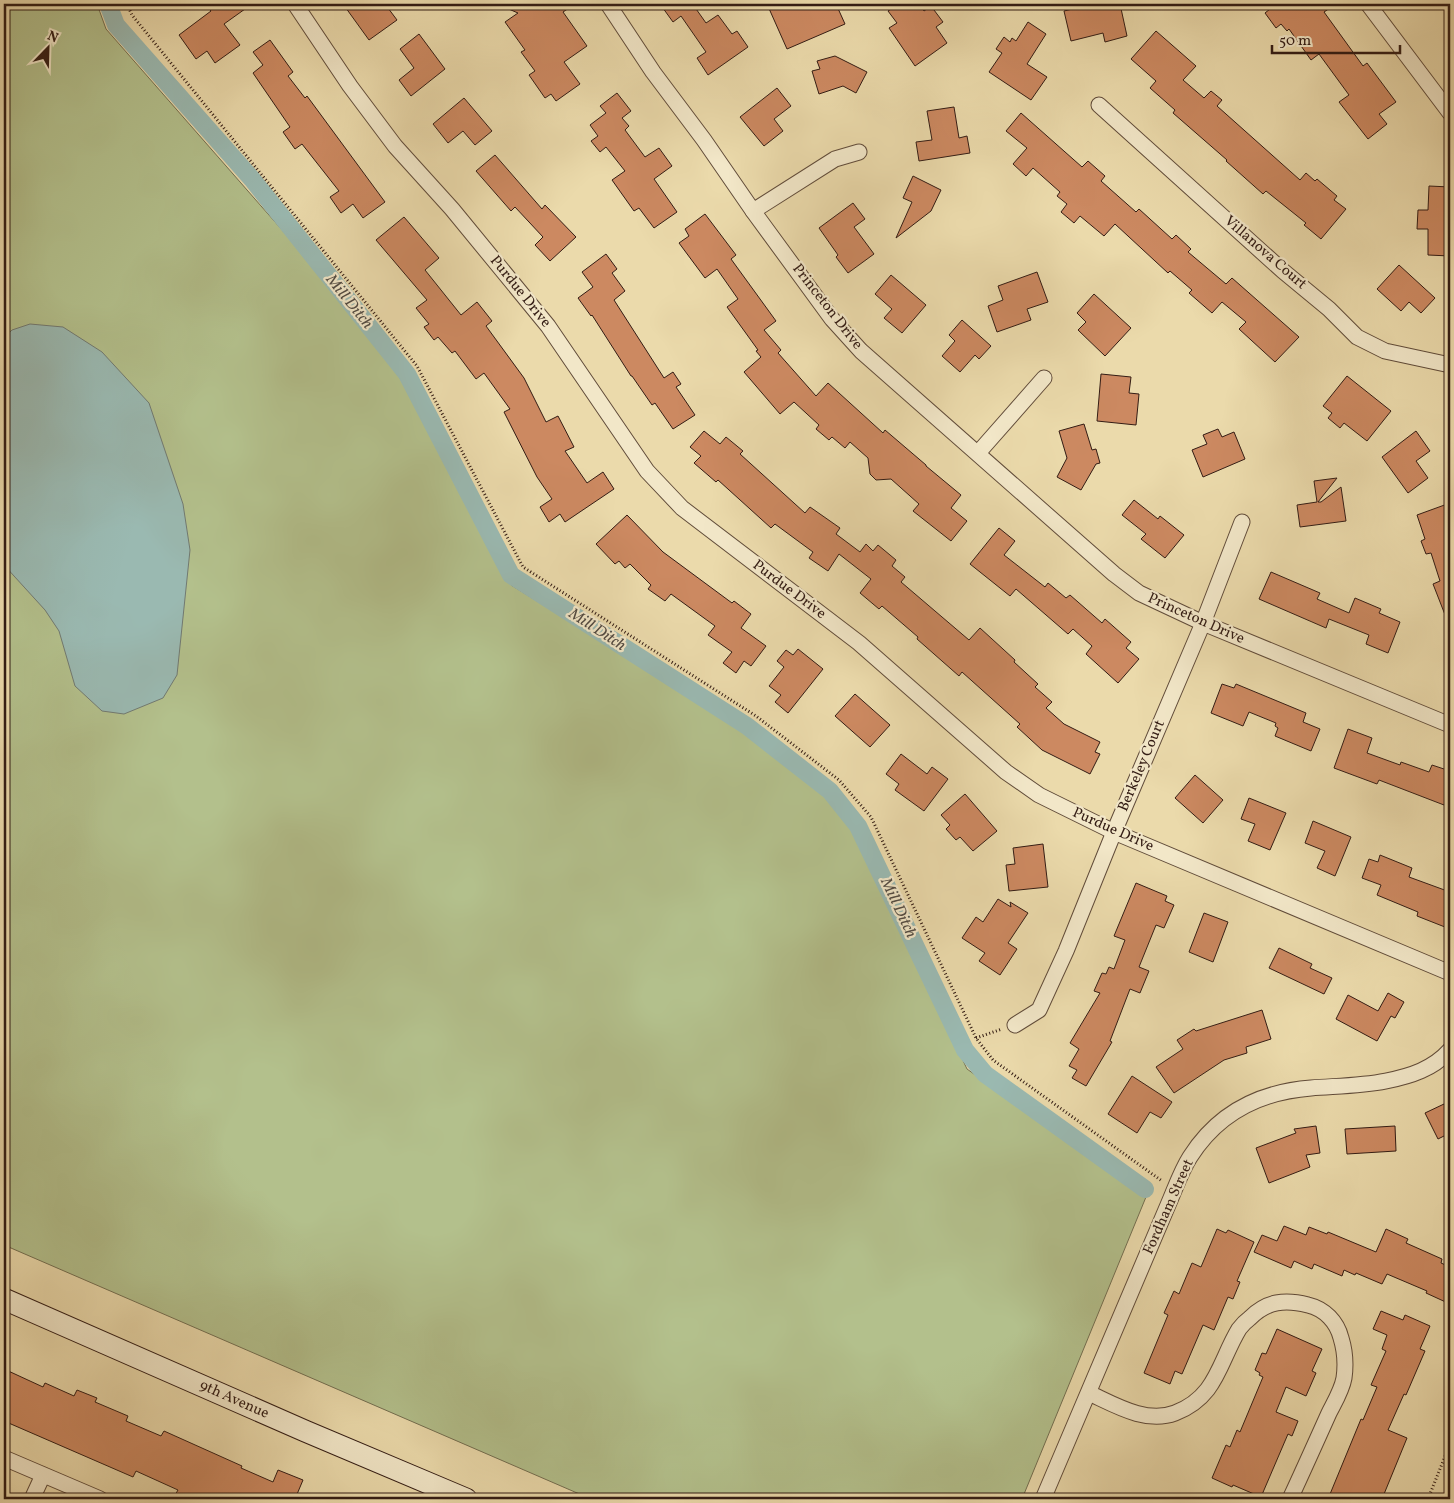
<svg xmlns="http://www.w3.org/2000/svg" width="1454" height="1503" font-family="Vollkorn,serif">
	<rect width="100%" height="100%" fill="#ebdaab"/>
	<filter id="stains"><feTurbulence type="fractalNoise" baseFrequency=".004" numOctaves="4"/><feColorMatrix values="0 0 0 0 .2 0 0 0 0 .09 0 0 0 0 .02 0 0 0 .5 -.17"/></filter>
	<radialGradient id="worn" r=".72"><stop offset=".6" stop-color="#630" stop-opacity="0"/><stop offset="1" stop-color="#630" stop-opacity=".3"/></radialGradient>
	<path fill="#b3c08c" stroke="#736e50" d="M4,4H97L106,29L332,287L412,394L511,585L748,731L825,795L850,823L967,1069L1146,1197L1022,1499H591L4,1245Z"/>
	<path fill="#9ab9b1" stroke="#717a72" d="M30,324L63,327L102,352L149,403L183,504L190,550L177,675L163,698L124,714L102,711L75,686L59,631L45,610L4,565V338L12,330Z"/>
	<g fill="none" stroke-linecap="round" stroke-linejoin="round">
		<path stroke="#9ab9b1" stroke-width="18" d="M108,4L116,25L252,179L407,374L511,575L747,726L830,791L858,826L965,1050L985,1074L1145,1189"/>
	</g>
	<g fill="#cc8961" stroke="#331c14">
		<path d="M205,4H252L224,24L240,45L215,63L207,51L196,59L179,35L211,11Z"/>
		<path d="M343,4H385L397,20L369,40Z"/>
		<path d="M497,4H575L563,12L587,46L564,62L580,84L556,101L551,94L545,98L529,75L535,71L521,52L525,50L505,22L518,13Z"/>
		<path d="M660,4H698L694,6L706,23L718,15L732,34L737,31L748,47L708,75L697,58L706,52L681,16L673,22Z"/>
		<path d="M767,4H836L845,24L787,49Z"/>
		<path d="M899,4H919L924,11L931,6L943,22L936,27L947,43L915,66L889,28L897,23L888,11Z"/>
		<path d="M1094,4H1120L1127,36L1105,42L1103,33L1071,41L1064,11Z"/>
		<path d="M1266,4H1336L1324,12L1363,66L1367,63L1396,102L1379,114L1387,124L1368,139L1339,102L1349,95L1319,54L1311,60L1289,29L1287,31L1281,24L1276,28L1265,13L1270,9Z"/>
		<path d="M1028,22L1046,34L1027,64L1047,77L1031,100L989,72L1002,53L996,49L1004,37L1010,42L1012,38L1016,41Z"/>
		<path d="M1156,31L1196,66L1183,80L1204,98L1211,91L1222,100L1217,106L1300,180L1306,173L1315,181L1317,179L1337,196L1334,200L1346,209L1321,239L1304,225L1306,223L1266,191L1263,194L1226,161L1227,160L1173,113L1175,110L1150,88L1156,81L1131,59Z"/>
		<path d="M419,34L445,69L411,96L399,80L414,68L400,49Z"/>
		<path d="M270,40L293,72L288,76L305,98L307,96L385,202L363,218L353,204L341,213L330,197L339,191L302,144L295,149L283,132L290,127L253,73L263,65L253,52Z"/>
		<path d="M835,56L867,72L856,93L843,86L819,94L812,71L820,69L817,61Z"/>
		<path d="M777,88L791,106L774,119L783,131L764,146L740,117Z"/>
		<path d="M617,93L631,111L622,118L629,126L625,130L645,157L659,148L672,166L654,179L677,212L654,228L639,208L634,211L612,180L625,171L606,147L600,152L591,141L598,136L590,125L606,113L600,106Z"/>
		<path d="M464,98L492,131L475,145L463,131L448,143L433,124Z"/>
		<path d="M954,107L959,138L967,136L970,153L919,161L916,142L932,140L927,111Z"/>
		<path d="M1021,113L1082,167L1088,161L1105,176L1101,181L1136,212L1139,209L1172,239L1176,235L1191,249L1188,252L1226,284L1232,278L1299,337L1275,362L1239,329L1246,322L1222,302L1212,313L1189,293L1192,290L1170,271L1168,273L1115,224L1104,236L1080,216L1074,223L1061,212L1067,204L1057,196L1060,192L1033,168L1026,176L1013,164L1027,148L1006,131Z"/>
		<path d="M495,155L542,209L545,205L576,237L550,261L535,245L543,237L515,207L511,211L476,171Z"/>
		<path d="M913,176L941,190L931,211L896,238L912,202L903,198Z"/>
		<path d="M1429,186L1450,187V256L1428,255V229H1417L1418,210H1428Z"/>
		<path d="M853,203L865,219L854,227L874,254L848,273L836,257L838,255L819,228Z"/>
		<path d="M705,214L736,255L731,259L776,321L764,330L781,350L778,353L816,396L828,383L883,433L885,430L926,465V466L961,495L951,508L967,521L951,541L913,511L919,504L891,479L876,480L870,474L868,458L850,442L845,448L832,437L829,440L816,429L819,425L794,402L780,414L744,372L761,357L756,351L758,350L727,307L738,299L717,269L705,278L679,243L689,236L685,229Z"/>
		<path d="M404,217L439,258L425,270L461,315L477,302L492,321L486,326L524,378L546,422L558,416L574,447L565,451L587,483L603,472L614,489L565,522L560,514L549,522L540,507L552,499L537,477L504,412L510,409L484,373L476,379L455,351L452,353L438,337L434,340L424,327L429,324L416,308L427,300L376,240Z"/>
		<path d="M606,254L617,269L612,273L625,291L614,300L664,378L673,372L681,384L676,387L695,415L673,429L655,403L652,405L632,376H631L592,315L591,316L578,298L593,287L582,272Z"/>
		<path d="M1399,265L1435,298L1421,313L1409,302L1401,311L1377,289Z"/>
		<path d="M1037,272L1048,302L1027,309L1031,320L997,332L988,306L1003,300L998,286Z"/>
		<path d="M891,275L926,305L902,333L884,318L892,309L875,294Z"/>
		<path d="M1094,294L1131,328L1105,356L1078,330L1086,322L1077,313Z"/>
		<path d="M962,320L991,346L979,359L975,355L960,372L942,356L955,341L949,335Z"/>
		<path d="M1101,374L1131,377L1129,393L1139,394L1136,425L1097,421Z"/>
		<path d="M1347,376L1391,411L1367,441L1344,423L1340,428L1328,418L1332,413L1323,406Z"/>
		<path d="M1084,424L1092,450L1096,449L1100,463L1096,464L1081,490L1057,477L1067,458L1059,431Z"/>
		<path d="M1218,429L1222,437L1234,432L1245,459L1203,477L1192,450L1207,444L1203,435Z"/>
		<path d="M704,431L720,444L726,437L743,451L740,454L805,513L810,507L840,528L836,534L860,552L866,544L873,551L878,545L896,560L892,566L905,577L901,582L969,640L980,628L1015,660L1014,662L1038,684L1035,687L1052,702L1046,708L1064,724L1100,742L1095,752L1100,754L1090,774L1042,750L1017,727L1020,724L962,672L959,676L917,639L918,637L882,606L879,609L860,593L871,579L839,554L828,571L809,558L813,552L775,524L771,528L718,480L716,482L694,463L701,456L690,447Z"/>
		<path d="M1416,431L1430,451L1416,461L1428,478L1408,493L1382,457Z"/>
		<path d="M1337,478L1318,502H1321L1341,487L1346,521L1300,527L1297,505L1317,502L1314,481Z"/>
		<path d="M1134,500L1158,519L1160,516L1184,535L1165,558L1141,539L1146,534L1122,515Z"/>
		<path d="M1450,503V625H1449L1433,584L1440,581L1431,553L1426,554L1421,541L1425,539L1417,515Z"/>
		<path d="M627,515L663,552L732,603L734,601L751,614L741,628L766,646L751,666L744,661L736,673L723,663L732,652L708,635L715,626L671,594L665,601L648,589L651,585L630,564L625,568L619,561L615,564L596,544Z"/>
		<path d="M999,528L1015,541L1004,555L1045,587L1048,583L1066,598L1070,595L1102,623L1105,619L1131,642L1126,648L1139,659L1118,683L1086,654L1092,646L1073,629L1068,634L1016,589L1010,596L970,564Z"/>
		<path d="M1271,572L1320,593L1317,599L1349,613L1355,598L1381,609L1379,613L1400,622L1388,653L1366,644L1369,635L1329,619L1326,628L1259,599Z"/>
		<path d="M798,649L823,669L788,713L775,702L781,695L769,686L784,667L777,661L786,650L793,655Z"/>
		<path d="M1222,684L1234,688L1236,684L1306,713L1303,722L1320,729L1311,751L1275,736L1278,728L1275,726L1276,723L1249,712L1243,726L1211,713Z"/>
		<path d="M855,694L890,725L870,747L835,716Z"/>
		<path d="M1348,729L1372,738L1367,753L1400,765L1401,762L1429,772L1432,765L1450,771V787L1444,805L1379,780L1377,784L1334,768Z"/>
		<path d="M901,754L927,774L932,767L948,779L924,811L895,790L899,784L886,774Z"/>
		<path d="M1195,775L1223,800L1203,823L1175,798Z"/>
		<path d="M965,794L997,831L973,851L960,837L956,840L946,829L950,825L941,815Z"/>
		<path d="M1249,798L1286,813L1270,850L1248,841L1255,824L1241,819Z"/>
		<path d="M1313,821L1351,837L1335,876L1317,868L1325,851L1305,843Z"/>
		<path d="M1043,844L1048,887L1009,891L1006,865L1015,864L1013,848Z"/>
		<path d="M1380,855L1412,868L1409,877L1450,892V929L1417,916L1418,912L1377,895L1381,885L1362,878L1369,859L1378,862Z"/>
		<path d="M1136,883L1167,896L1165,901L1174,905L1164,928L1156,925L1139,967L1149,971L1140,993L1130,989L1110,1041L1112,1042L1086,1086L1072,1078L1077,1070L1069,1066L1079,1049L1070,1043L1100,993L1094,991L1102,973L1106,974L1109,967L1114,969L1125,940L1114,936Z"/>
		<path d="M998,899L1011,907L1010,902L1028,913L1008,943L1017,949L1000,975L979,961L985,953L962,938L976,917L983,922Z"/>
		<path d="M1204,913L1228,922L1213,962L1189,952Z"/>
		<path d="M1279,948L1312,964L1310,968L1332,978L1324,994L1269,968Z"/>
		<path d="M1388,993L1404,1002L1395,1018L1391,1016L1377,1041L1336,1019L1348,995L1378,1011Z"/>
		<path d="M1262,1010L1271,1039L1246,1047L1247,1053L1224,1060L1174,1093L1156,1067L1183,1049L1177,1040L1194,1029L1196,1031Z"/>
		<path d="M1132,1076L1172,1102L1161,1118L1150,1112L1137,1133L1108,1114Z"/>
		<path d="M1444,1104L1450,1117V1133L1438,1139L1425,1113Z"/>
		<path d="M1316,1126L1320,1153L1306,1155L1310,1167L1269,1183L1256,1148L1296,1133L1294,1129Z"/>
		<path d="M1395,1126L1396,1151L1347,1154L1345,1129Z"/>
		<path d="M1284,1226L1306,1235L1309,1227L1327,1234L1328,1232L1376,1252L1386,1229L1408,1239L1406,1243L1442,1259L1441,1263L1450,1267V1304L1426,1293L1427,1291L1387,1274L1382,1284L1356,1273L1355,1275L1344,1270L1342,1276L1314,1264L1312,1269L1294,1261L1291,1268L1254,1252L1262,1235L1277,1241Z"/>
		<path d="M1217,1229L1226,1233L1228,1230L1254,1242L1237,1281L1240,1282L1233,1299L1228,1297L1214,1330L1203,1325L1182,1374L1175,1371L1170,1384L1144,1373L1168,1315L1164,1313L1174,1291L1179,1294L1192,1263L1201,1267Z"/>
		<path d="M1381,1311L1403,1320L1405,1315L1430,1326L1420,1349L1425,1351L1406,1395L1404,1394L1388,1430L1407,1438L1382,1499H1328L1361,1419L1363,1420L1377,1387L1371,1385L1386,1351L1382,1349L1387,1335L1373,1329Z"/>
		<path d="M1277,1329L1322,1349L1312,1371L1316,1373L1306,1396L1286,1387L1276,1412L1298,1421L1292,1436L1288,1434L1261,1497L1233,1485L1232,1487L1212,1478L1226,1445L1230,1447L1237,1430L1240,1432L1263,1377L1259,1375L1260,1373L1255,1370L1262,1353L1266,1354Z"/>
		<path d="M4,1369L43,1387L45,1383L74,1396L77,1390L97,1398L95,1402L128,1416L126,1421L161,1436L164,1431L242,1466L241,1468L273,1482L278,1470L303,1480L295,1499H185L175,1495L178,1490L136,1471L133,1477L4,1421Z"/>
	</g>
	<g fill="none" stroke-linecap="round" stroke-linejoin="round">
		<defs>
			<g id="minor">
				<path d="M295,4L350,86L395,146L452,209L548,326L647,471L682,508L859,643L1006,772L1039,795L1114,832L1450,973"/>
				<path d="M608,4L653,72L704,140L753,211L832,319L861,351L1114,574L1139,593L1203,623L1450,725"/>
				<path d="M1368,4L1450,113"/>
				<path d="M1099,105L1283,271L1329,309L1357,337L1385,351L1450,365"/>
				<path d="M753,211L835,159L859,152"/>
				<path d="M978,453L1044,378"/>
				<path d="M1015,1025L1039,1010L1066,951L1114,832L1203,623L1242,522"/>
				<path d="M1089,1393C1115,1405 1146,1424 1175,1413C1217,1397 1219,1362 1239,1329C1242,1325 1246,1321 1250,1318C1267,1301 1285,1299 1308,1305C1325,1309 1337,1322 1341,1338C1345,1351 1346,1364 1344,1378C1342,1390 1334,1403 1329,1413C1316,1442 1303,1471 1290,1499"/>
				<path d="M4,1458L100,1499"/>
				<path d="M32,1499L43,1475"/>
				<path d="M1043,1499L1168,1205C1175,1189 1181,1171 1190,1157C1218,1113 1259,1092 1311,1088C1336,1086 1361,1086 1386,1081C1411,1076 1433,1069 1450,1050"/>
			</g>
			<path id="secondary" d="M4,1299L305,1431L466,1499"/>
		</defs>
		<use href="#minor" stroke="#614c3a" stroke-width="17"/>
		<use href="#secondary" stroke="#331c14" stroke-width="23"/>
		<g stroke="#331c14" stroke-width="3" stroke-dasharray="1 2.5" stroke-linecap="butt">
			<path d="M127,4L132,15L417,366L523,567L756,716L839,780L871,817L976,1038L993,1060L1162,1181"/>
			<path d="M976,1038L1002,1029"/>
			<path d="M1428,1499L1450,1444"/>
		</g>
		<use href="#minor" stroke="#f2e7c8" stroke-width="15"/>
		<use href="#secondary" stroke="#f2e7c8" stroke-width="21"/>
	</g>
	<g text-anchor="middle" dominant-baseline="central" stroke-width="4.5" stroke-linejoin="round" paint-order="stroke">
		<g font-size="15" fill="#331c14" stroke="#f2e7c8">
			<text transform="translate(1265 253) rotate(41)">Villanova Court</text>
			<text transform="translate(520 292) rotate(51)">Purdue Drive</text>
			<text transform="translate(827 307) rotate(52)">Princeton Drive</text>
			<text transform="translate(789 590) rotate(37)">Purdue Drive</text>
			<text transform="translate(1196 619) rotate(24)">Princeton Drive</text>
			<text transform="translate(1142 766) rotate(-67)">Berkeley Court</text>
			<text transform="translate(1113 830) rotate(24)">Purdue Drive</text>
			<text transform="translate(1169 1207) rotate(-66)">Fordham Street</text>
			<text transform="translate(234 1400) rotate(24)">9th Avenue</text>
		</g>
		<g font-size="16" font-style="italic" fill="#524b43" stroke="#f2e7c8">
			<text transform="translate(349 302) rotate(51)">Mill Ditch</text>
			<text transform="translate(597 630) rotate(33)">Mill Ditch</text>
			<text transform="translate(898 908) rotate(65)">Mill Ditch</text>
		</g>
	</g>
	<rect width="1454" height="1503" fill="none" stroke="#ebdaab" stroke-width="20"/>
	<rect x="5" y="5" width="1444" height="1493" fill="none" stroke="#331c14" stroke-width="2.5"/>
	<rect x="10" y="10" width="1434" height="1483" fill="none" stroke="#331c14"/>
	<g transform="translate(48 48) rotate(23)" stroke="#f2e7c8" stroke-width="4" paint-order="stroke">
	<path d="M0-4L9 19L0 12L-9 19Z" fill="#331c14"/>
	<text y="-8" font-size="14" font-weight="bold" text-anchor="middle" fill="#331c14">N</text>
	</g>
	<path d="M1272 45v8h128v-8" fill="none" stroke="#331c14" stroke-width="2.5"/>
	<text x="1279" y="45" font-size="15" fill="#331c14" stroke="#f2e7c8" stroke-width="4" paint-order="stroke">50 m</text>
	<rect width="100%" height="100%" filter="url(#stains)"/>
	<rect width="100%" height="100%" fill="url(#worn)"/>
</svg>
